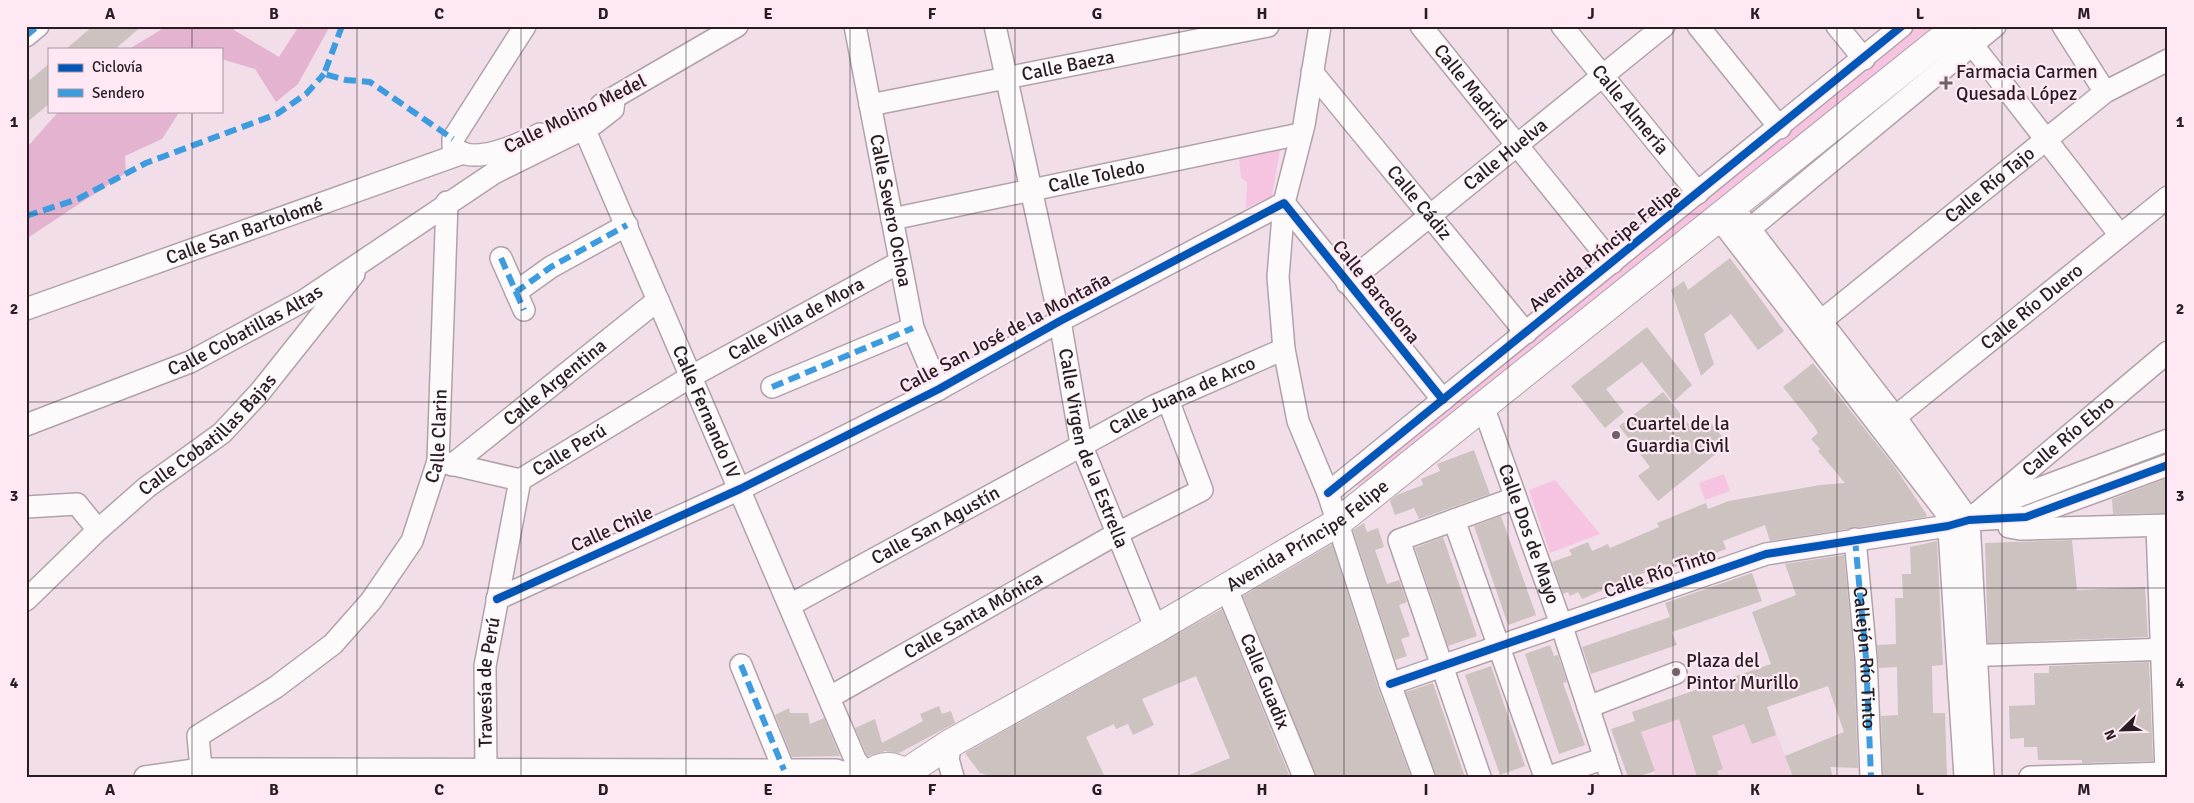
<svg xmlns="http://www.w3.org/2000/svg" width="2194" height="803" font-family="Signika,sans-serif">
	<rect width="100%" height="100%" fill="#f1dee8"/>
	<path fill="#f2d2e2" d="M1753,670L1793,777H1655L1654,770L1632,712Z"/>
	<g fill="#f6c4e0">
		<path d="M1903,26H1944L1365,496L1353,479Z"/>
		<path d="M1280,150L1272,196L1246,208L1247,182L1241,178L1239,157Z"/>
		<path d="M1724,474L1730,491L1705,500L1699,483Z"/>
		<path d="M1555,480L1600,534L1550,553L1529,490Z"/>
	</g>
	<g fill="#e4b3cf">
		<path d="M167,26H235L234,30L279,57L299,26H330L298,84L276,102L255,69L221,59V49H129Z"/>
		<path d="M59,111H180L162,139L125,156L126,173L26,239V144H30Z"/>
	</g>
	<g fill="#ccc2c0">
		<path d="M93,26H142L115,49H66Z"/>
		<path d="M49,64V104L26,123V83Z"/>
		<path d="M1730,258L1784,331L1758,350L1731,314L1704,334L1714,364L1701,376L1671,290L1684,281L1688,290Z"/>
		<path d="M1647,327L1692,385L1673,402L1642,362L1606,389L1624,412L1605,428L1571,386Z"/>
		<path d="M1813,363L1894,466L1927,515L1926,517L1770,541L1765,525L1723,541L1726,549L1698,560V558L1667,570L1665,564L1582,599L1578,592L1570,596L1568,592L1563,594L1552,562L1572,555L1569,550L1588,542L1592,551L1608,544L1610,548L1659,527L1657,523L1706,503L1708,509L1729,501L1820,485L1845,483L1818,451L1820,449L1811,439L1818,433L1814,426L1783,387Z"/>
		<path d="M1663,392L1694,431L1708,419L1728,444L1658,501L1638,476L1650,467L1619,426Z"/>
		<path d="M1474,450L1490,494L1419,519L1414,508L1395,515L1390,501L1397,495L1423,485L1421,479L1440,471L1437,464Z"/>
		<path d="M2168,478V513L2113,514L2112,499Z"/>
		<path d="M1501,516L1536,615L1508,625L1474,526Z"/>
		<path d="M1364,523L1367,532L1378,528L1384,547L1375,550L1387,584L1399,580L1407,602L1399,605L1410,636L1401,639L1407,656L1395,660L1353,530Z"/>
		<path d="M1443,537L1477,636L1448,646L1415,548Z"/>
		<path d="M2072,540L2077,590L2145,587L2148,637L1988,643L1985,543Z"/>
		<path d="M1937,541L1943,665L1932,666L1933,713H1945L1947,777H1883L1881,716L1898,715L1897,667L1879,668L1877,645L1896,644L1895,598H1903L1902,574H1911L1910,547Z"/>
		<path d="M1332,544L1378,688L1411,777H1316L1243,596Z"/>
		<path d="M1844,555L1854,659L1858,768L1830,767L1833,777H1793L1785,756L1844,732L1828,686L1767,707L1776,735L1752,744L1744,724L1712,736L1723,769L1717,771L1719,777H1697L1679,719L1641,732L1655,771L1637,777H1628L1611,729L1635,721L1632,712L1771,664L1752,612L1796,595L1785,564Z"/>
		<path d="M1752,573L1762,601L1672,632L1677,645L1591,674L1582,647L1670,617L1665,603Z"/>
		<path d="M1222,609L1290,777H1184L1230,758L1196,676L1142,699L1154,725L1133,735L1128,724L1116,729L1114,724L1086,737L1105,777H995L980,773L965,753Z"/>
		<path d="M1550,645L1554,656L1558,655L1567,682L1563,683L1585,745L1559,754L1525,654Z"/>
		<path d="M2149,662L2153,761L2082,763V760H2038L2037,747H2024V738L2010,739L2009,706L2035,705L2034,673H2049V666Z"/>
		<path d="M1491,666L1525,766L1500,775L1465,675Z"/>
		<path d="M1433,683L1465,777H1436L1406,692Z"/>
		<path d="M939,706L942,714L951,711L955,723L899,753L885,751L868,756L866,753L855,728L875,719L882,743L923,721L920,714Z"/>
		<path d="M789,708L790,713H808L810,724L824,718L840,756L792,757L775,715Z"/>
	</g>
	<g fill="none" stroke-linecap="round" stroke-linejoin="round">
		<defs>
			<g id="minor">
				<path d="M525,26L453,139V146C470,168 520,144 540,134"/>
				<path id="s1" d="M855,26L913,328L939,389"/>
				<path id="s2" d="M995,26L1060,321L1081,444L1156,629"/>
				<path d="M1320,26L1304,125L1284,203L1278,277L1284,349L1298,421L1328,493L1390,684L1424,777"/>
				<path id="s3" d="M1421,26L1612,263"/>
				<path id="s4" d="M1562,26L1698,193"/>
				<path d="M1698,26L1780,128"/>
				<path d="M1837,26L1864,59"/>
				<path d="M2063,26L2105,92"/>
				<path d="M1964,34L2120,235"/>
				<path d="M26,36L38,26"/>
				<path id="s5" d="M1312,72L1526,333"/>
				<path d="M601,105L737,26"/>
				<path id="s6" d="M870,105L1268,26"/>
				<path id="s7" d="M584,128L855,759L867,776"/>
				<path d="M1732,206L1895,417L1969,520L1983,777"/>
				<path d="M1718,217L1948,515L1965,777"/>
				<path id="s8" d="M892,219L1300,134"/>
				<path d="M1741,236L1995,26"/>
				<path d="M501,258L516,292L551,267L627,225"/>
				<path id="s9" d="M1347,283L1664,26"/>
				<path d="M516,292L524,310"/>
				<path id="s10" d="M26,309L463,153"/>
				<path id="s11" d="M1810,330L2105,92L2168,60"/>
				<path d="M772,387L913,328"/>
				<path id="s12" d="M1483,406L1561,624L1611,777"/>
				<path id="s13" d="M26,425L190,362L305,300L494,173L595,123L613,109L614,99"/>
				<path id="s14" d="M1884,426L2168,197"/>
				<path id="s15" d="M438,461L520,480L692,376L900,262"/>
				<path id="s16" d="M452,465L658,300"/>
				<path d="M1328,493L1902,26"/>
				<path d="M1995,505L2168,440"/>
				<path d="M26,507L77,504L98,530"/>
				<path d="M1454,520L1545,777"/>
				<path id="s17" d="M1969,520L2168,352"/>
				<path d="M2157,526L2166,773"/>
				<path d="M2009,527L2020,529L2168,525"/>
				<path id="s18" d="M1855,539L1866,658L1871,777"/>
				<path id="s19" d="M1226,587L1304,777"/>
				<path d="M497,599L740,489L939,389L1060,321L1284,203L1443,400"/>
				<path id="s20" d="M26,600L98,530L147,487L222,433L260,392L354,274"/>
				<path id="s21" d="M790,605L1154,406L1284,349"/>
				<path d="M1963,656L2168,649"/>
				<path d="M741,665L784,770"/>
				<path d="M1390,684L1766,554L1948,526L1969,520L2026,517L2168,465"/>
				<path id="s22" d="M830,697L1118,533L1202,490L1168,400"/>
				<path d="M1588,707L1676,673"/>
				<path d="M951,743L948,759L953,777"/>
				<path id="s23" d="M486,768L485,666L520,480"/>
				<path d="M145,777L201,769L836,770L859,777"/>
				<path id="s24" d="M198,777L201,769L198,736L276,687L333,644L371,601L412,541L438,461L447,202"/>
				<path d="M1480,777L1399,540L1515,498"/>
				<path d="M1549,777L1605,758"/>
				<path d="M2030,777L2168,773"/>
			</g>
			<g id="major">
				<path id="s25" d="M904,774L951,743L1156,629L1337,523L1958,26"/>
				<path d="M867,777C879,764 895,763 906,777"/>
			</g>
		</defs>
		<use href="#minor" stroke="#b1a2aa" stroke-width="24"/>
		<use href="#major" stroke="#b1a2aa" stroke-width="30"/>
		<use href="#minor" stroke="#fdfafc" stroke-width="21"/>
		<use href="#major" stroke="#fdfafc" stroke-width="28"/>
		<g stroke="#3d9be0" stroke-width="6" stroke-dasharray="12 6" stroke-linecap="butt">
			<path d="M342,26L324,74L346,80L370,82L453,139"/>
			<path d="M26,36L38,26"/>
			<path d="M26,216L78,199L146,163L277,114L306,94L324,74"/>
			<path d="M501,258L516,292L551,267L627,225"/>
			<path d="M516,292L524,310"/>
			<path d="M772,387L913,328"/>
			<path d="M1855,539L1866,658L1871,777"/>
			<path d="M741,665L784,770"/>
		</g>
		<defs>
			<g id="cycleway">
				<path d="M1328,493L1902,26"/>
				<path d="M497,599L740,489L939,389L1060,321L1284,203L1443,400"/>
				<path d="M1390,684L1766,554L1948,526L1969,520L2026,517L2168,465"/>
			</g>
		</defs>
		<use href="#cycleway" stroke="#fde8f3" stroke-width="11"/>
		<use href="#cycleway" stroke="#0057b8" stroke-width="8"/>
	</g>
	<path fill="none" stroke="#291d23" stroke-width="1" stroke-opacity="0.55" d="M192,26V49M357,26V777M521,26V777M686,26V777M850,26V777M1015,26V777M1179,26V777M1344,26V777M1508,26V777M1673,26V777M1837,26V777M2002,26V777M192,111V777M26,214H2168M26,402H2168M26,588H2168"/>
	<g fill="#6f6168" stroke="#fde8f3" stroke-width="2">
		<path d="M1943.5 75.5h5v5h5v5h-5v5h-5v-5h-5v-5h5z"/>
		<circle cx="1616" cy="435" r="5"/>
		<circle cx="1676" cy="672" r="5"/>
	</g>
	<g text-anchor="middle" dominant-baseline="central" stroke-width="4.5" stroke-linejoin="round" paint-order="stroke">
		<g font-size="19" fill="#291d23" stroke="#fde8f3">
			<text stroke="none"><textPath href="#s6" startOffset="202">Calle Baeza</textPath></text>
			<text stroke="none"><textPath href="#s3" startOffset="78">Calle Madrid</textPath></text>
			<text stroke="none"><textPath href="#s4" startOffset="108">Calle Almería</textPath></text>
			<text transform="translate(575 114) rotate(-26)">Calle Molino Medel</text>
			<text stroke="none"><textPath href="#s9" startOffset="204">Calle Huelva</textPath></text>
			<text stroke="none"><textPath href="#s8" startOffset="209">Calle Toledo</textPath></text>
			<text stroke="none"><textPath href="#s11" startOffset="231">Calle Río Tajo</textPath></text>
			<text stroke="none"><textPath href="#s5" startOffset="169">Calle Cádiz</textPath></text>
			<text stroke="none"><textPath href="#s1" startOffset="188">Calle Severo Ochoa</textPath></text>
			<text stroke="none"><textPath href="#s10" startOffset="232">Calle San Bartolomé</textPath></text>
			<text transform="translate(1605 248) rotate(-39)">Avenida Príncipe Felipe</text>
			<text transform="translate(1376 292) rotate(51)">Calle Barcelona</text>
			<text stroke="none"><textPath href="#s14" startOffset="190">Calle Río Duero</textPath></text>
			<text stroke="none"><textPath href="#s15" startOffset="404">Calle Villa de Mora</textPath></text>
			<text stroke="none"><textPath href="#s13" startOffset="239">Calle Cobatillas Altas</textPath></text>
			<text transform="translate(1005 333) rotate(-28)">Calle San José de la Montaña</text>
			<text stroke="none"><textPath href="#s16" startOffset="132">Calle Argentina</textPath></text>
			<text stroke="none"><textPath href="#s21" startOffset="445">Calle Juana de Arco</textPath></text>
			<text stroke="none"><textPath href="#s7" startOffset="309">Calle Fernando IV</textPath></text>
			<text stroke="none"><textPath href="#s20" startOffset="246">Calle Cobatillas Bajas</textPath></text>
			<text stroke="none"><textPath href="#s24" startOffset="444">Calle Clarin</textPath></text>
			<text stroke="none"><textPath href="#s17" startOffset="130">Calle Río Ebro</textPath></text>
			<text stroke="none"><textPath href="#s2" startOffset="434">Calle Virgen de la Estrella</textPath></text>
			<text stroke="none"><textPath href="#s15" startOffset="142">Calle Perú</textPath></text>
			<text stroke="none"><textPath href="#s21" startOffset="166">Calle San Agustín</textPath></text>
			<text transform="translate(612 529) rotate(-24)">Calle Chile</text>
			<text stroke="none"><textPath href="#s25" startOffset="469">Avenida Príncipe Felipe</textPath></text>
			<text stroke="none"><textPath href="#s12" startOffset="136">Calle Dos de Mayo</textPath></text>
			<text transform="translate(1660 573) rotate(-19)">Calle Río Tinto</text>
			<text stroke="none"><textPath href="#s22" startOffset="165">Calle Santa Mónica</textPath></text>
			<text stroke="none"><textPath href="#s18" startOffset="119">Callejón Río Tinto</textPath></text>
			<text stroke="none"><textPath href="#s19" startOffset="102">Calle Guadix</textPath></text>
			<text stroke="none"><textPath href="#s23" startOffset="86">Travesía de Perú</textPath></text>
		</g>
		<g font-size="19" fill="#291d23" stroke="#fde8f3" text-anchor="start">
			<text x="1956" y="72">Farmacia Carmen<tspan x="1956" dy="22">Quesada López</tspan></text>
			<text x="1626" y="424">Cuartel de la<tspan x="1626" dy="22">Guardia Civil</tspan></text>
			<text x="1686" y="661">Plaza del<tspan x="1686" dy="22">Pintor Murillo</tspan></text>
		</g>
	</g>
	<rect width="2194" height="803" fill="none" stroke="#fde8f3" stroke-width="55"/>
	<rect x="48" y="48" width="175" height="65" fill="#fde8f3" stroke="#a897a0"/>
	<rect x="58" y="64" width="25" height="8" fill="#0057b8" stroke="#a897a0"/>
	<text x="92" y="72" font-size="15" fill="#291d23">Ciclovía</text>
	<rect x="58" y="89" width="25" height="8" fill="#3d9be0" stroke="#a897a0"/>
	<text x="92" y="98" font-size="15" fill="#291d23">Sendero</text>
	<g transform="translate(2122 730) rotate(247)" stroke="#fde8f3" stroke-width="4" paint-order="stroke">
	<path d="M0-4L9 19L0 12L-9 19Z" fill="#291d23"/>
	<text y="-8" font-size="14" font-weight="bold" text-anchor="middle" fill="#291d23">N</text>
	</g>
	<rect x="28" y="28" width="2138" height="748" fill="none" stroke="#291d23" stroke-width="2"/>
	<g font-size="16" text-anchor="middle" font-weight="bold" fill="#291d23">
		<text x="110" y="19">A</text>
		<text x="274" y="19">B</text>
		<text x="439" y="19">C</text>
		<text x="603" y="19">D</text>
		<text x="768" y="19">E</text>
		<text x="932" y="19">F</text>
		<text x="1097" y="19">G</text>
		<text x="1262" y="19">H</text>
		<text x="1426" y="19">I</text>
		<text x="1591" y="19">J</text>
		<text x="1755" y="19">K</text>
		<text x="1920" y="19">L</text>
		<text x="2084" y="19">M</text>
		<text x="14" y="127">1</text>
		<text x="2180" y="127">1</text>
		<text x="14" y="314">2</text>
		<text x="2180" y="314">2</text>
		<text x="14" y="501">3</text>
		<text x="2180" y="501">3</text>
		<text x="14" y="688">4</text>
		<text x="2180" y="688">4</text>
		<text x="110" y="795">A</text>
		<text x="274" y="795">B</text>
		<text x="439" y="795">C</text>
		<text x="603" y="795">D</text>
		<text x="768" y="795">E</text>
		<text x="932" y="795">F</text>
		<text x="1097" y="795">G</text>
		<text x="1262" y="795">H</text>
		<text x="1426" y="795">I</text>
		<text x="1591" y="795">J</text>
		<text x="1755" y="795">K</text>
		<text x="1920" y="795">L</text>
		<text x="2084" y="795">M</text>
	</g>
</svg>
